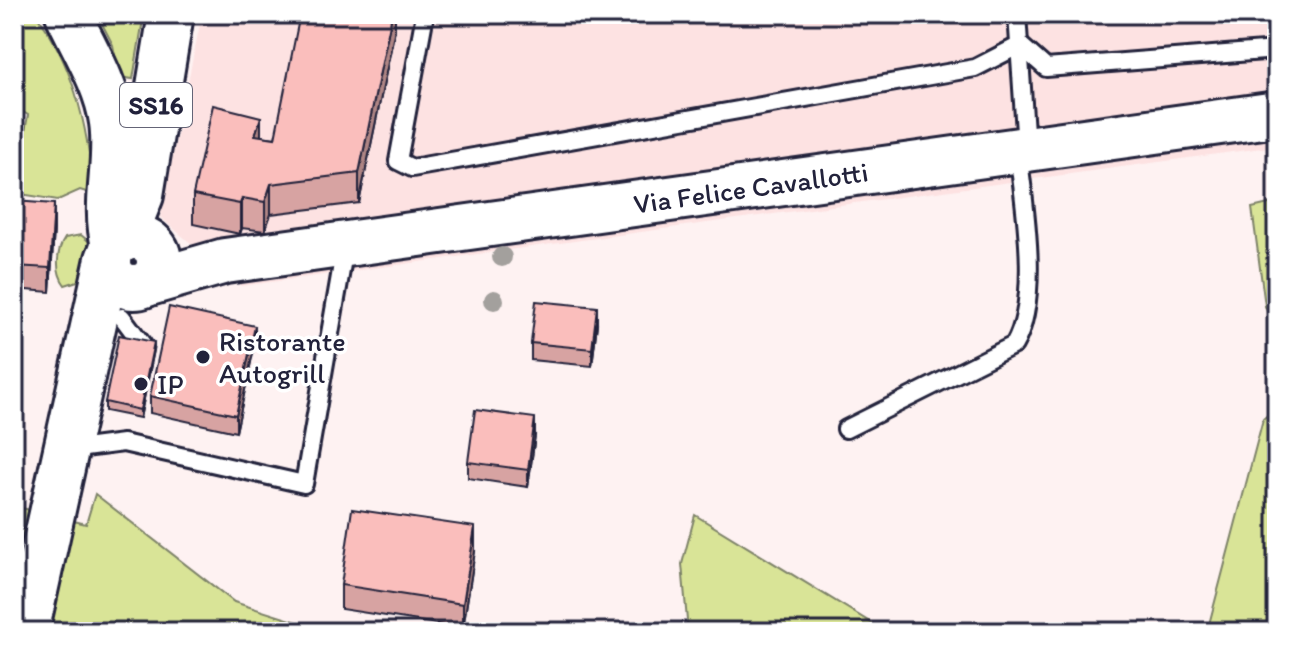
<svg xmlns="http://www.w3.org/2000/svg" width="1291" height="646" font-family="Itim,sans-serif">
	<rect width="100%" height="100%" fill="#fef2f2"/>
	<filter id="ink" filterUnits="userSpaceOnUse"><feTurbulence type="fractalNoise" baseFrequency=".0125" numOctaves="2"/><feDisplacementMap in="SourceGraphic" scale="16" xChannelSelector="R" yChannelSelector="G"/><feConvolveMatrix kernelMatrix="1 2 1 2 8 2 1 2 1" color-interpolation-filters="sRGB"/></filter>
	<g filter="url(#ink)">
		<path fill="#fde2e2" d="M202,14H1277V146L241,286L160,217Z"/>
		<g fill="#d9e497" stroke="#7e8369" stroke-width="2">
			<path d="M14,14H36C75,66 89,130 93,194L80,190L58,200L14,193L28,115L14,107Z"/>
			<path d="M97,14H144L133,79L119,77L113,45Z"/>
			<path d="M1277,202V335L1265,306L1252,208Z"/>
			<path d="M81,235L92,244L84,279L65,285C55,272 56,251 65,238Z"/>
			<path d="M1277,407V632H1207L1263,419Z"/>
			<path d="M95,494L234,602L329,632H14V506L86,524Z"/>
			<path d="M695,515L886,632H688L682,564Z"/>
		</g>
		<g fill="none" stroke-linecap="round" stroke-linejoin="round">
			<defs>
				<g id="lane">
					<path d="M425,14L398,161L412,168L975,68L1020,45L1046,68L1277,50"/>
					<path d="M1017,14L1026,147"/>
					<path d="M122,317L143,345"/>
					<path d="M846,429L1014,345C1041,299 1024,203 1018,152"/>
					<path d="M69,450L123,443L304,484L345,247"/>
				</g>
				<g id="secondary">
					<path d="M68,14C84,48 107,85 112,122C118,163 103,205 114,245"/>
					<path id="s1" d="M149,283L225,261L1277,114"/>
				</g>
				<g id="primary">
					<circle cx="134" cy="262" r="25"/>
					<path d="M124,238L141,195L171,14"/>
					<path d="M26,632L108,259"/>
				</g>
			</defs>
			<use href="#lane" stroke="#22223b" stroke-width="22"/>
			<use href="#secondary" stroke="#22223b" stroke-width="50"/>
			<use href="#primary" stroke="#22223b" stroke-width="50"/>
			<use href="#lane" stroke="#fff" stroke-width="16"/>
			<use href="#secondary" stroke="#fff" stroke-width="44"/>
			<use href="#primary" stroke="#fff" stroke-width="44"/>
		</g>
		<g fill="#a3a09d">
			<circle cx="502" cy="257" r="10"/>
			<circle cx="494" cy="300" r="10"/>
		</g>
		<g fill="#d7a3a2" stroke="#22223b" stroke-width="2">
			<path d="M395,14V29L359,203L271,214L265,231L242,228L240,234L193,224V195L261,136L275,138Z"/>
			<path d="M1211,14H1277V28Z"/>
			<path d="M14,201L54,228L50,292L14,289Z"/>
			<path d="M597,324L592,366L531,360V343Z"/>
			<path d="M255,343L236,432L150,413V396Z"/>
			<path d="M154,350L140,418L105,411V402Z"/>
			<path d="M535,435L528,487L468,478V462Z"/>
			<path d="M475,551L463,628L341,609V585Z"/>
		</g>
		<g fill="#af8584" stroke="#22223b" stroke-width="2">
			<path d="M392,14H395V29L359,203V173Z"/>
			<path d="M261,117V147L255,135Z"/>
			<path d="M271,184V214L265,231V202Z"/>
			<path d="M242,198V228L240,234V204Z"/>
			<path d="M54,204V228L50,292V268Z"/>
			<path d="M597,307V324L592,366V349Z"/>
			<path d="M255,326V343L236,432V415Z"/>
			<path d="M154,342V350L140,418V410Z"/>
			<path d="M535,418V435L528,487V470Z"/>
			<path d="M475,527V551L463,628V604Z"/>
		</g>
		<g fill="#fabebc" stroke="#22223b" stroke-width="2">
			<path d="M300,14H392L359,173L271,184L265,202L242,198L240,204L193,195L213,105L261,117L255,135L275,138Z"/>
			<path d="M14,201L54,204L50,268L14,266Z"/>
			<path d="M536,301L597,307L592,349L531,343Z"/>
			<path d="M169,307L255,326L236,415L150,396Z"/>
			<path d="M119,335L154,342L140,410L105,402Z"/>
			<path d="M475,410L535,418L528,470L468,462Z"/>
			<path d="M352,509L475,527L463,604L341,585Z"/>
		</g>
	</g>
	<g fill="#22223b" stroke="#fff" stroke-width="3">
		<circle cx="203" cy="357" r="8"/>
		<circle cx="141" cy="384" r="8"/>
	</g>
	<g text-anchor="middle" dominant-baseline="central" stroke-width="7" stroke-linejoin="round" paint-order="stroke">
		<rect fill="#fff" stroke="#646476" stroke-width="2" x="120" y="83" width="72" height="44" rx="6"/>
		<g font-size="26" font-weight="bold" fill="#22223b">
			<text x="156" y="105">SS16</text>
		</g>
		<g font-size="28" fill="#22223b" stroke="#fff">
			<text stroke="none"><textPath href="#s1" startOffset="610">Via Felice Cavallotti</textPath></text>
		</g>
		<g font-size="28" fill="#22223b" stroke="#fff" text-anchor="start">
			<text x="219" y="341">Ristorante<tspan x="219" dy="32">Autogrill</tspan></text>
			<text x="157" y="384">IP</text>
		</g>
	</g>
	<rect width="1291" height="646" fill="none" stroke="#fff" stroke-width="48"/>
	<rect x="24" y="24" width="1243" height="598" fill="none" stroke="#22223b" stroke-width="3" filter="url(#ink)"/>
</svg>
